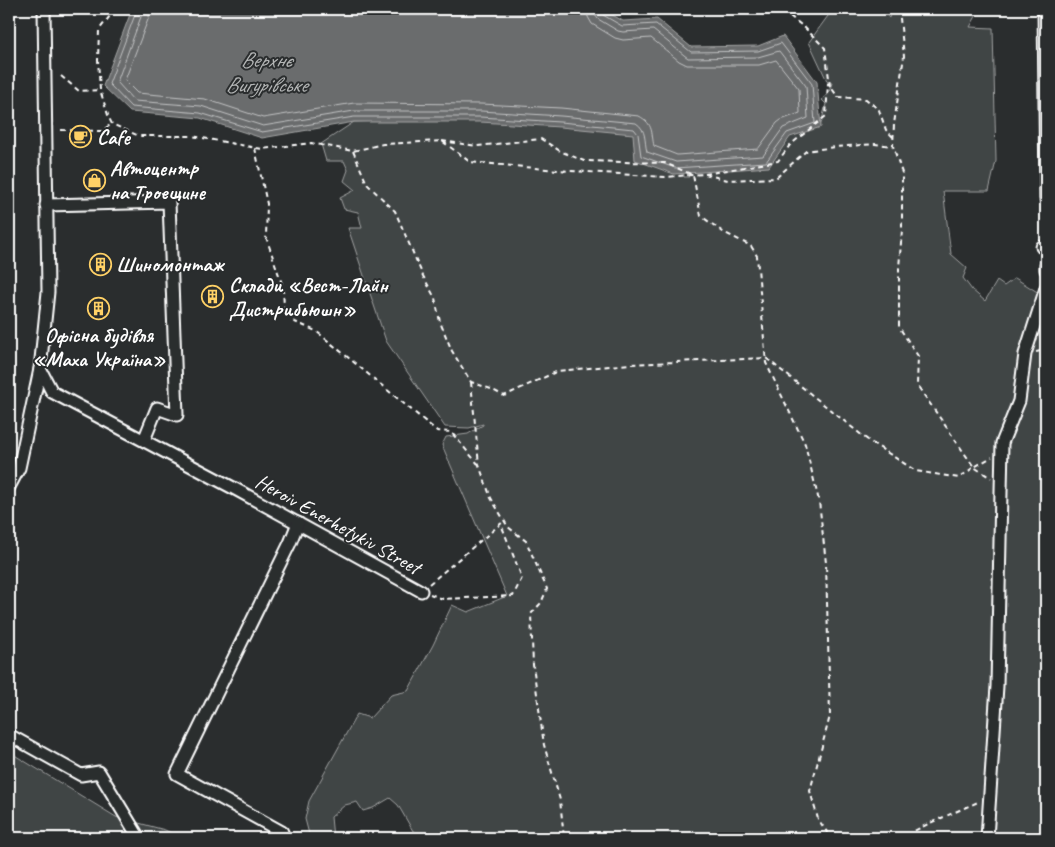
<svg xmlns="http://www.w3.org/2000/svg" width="1055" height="847" font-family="Caveat,sans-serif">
	<rect width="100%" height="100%" fill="#2a2d2e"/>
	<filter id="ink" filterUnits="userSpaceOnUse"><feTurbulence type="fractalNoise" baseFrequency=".02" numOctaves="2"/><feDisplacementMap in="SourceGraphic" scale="10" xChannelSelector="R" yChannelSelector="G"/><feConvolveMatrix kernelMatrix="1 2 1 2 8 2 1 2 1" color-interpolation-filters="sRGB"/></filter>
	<g filter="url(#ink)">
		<g fill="#414445" stroke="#a0a2a2">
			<path d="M833,9H881L889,18L891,9H980L970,27L993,28L996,161L989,191H943L951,254L967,268L963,278L972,290L985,301L997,281L1004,286L1015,278L1039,293L1046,291V838H428L413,831L398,805L390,798L373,808L363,811L357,802L345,805L331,817L333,838H310L305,819L309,801L357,714L370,718L391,695L408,691L433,645L452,605L468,612L507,596L442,445L446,437L468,434L483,425V424L469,428L445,427L386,341L348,228H362L358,212L344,209L340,198L355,190L344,181L348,170L344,161H326L321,144L354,122L612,113L683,158L684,177H689L687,175L696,164L785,135L820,127L826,104L822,100L829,92L832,83H828L809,42Z"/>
			<path d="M9,748L16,756L116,817L165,830L181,838H9Z"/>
		</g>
		<path fill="#6a6c6d" stroke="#a6a7a7" d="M132,9H602L623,21L657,19L691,47L758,46L783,36L817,82L821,127L790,137L769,167L674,174L635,160L633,134L560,127L480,122H354L262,138L200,118L130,112L103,86Z"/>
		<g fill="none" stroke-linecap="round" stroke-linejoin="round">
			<g stroke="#c3c4c5" stroke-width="1">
				<path d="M136,9V12L109,84L131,107L200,113L262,132L354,117H480L560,122L634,129L638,134L641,156L675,168L766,162L787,133L815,123L812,84L781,43L758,51L691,52L656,24L622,26L603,15L601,12V9"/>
				<path d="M142,9V14L117,82L134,101L201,106L263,126L354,111H481L561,116L636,123C647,130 644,141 647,152L676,162L763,156L783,128L808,118L806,86L779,51L758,57L688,58L684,55L653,30L623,32L618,31L598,19L595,15L594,9"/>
				<path d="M150,9L149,17L125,80L126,82L137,93L205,99L263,118L354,103L481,104L561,108L639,116C654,124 651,133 654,146L677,155L758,149L777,123L781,120L800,113L799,89L776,60L759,65H687L679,61L651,38L623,40L615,38L592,24L588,17L587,9"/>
			</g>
			<defs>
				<g id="minor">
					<path d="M44,9L48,292L40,369L52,392L237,490L421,591"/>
					<path d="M1044,9L1046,199"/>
					<path d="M46,205L169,202L177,415L157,408L144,440"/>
					<path d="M1042,247H1046"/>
					<path d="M1046,264V270"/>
					<path d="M9,487L19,468L40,369"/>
					<path d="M9,735L81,775L99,772L139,838"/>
					<path d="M282,832L177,774L290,543L298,523"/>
					<path d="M987,838L997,686L1002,443L1019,401L1025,354L1046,288"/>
				</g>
			</defs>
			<use href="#minor" stroke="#fff" stroke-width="15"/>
			<g stroke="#fff" stroke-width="2" stroke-dasharray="5 4" stroke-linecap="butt">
				<path d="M112,9L113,12L99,30L98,60L100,90L109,118L112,124L139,136H192L262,149L311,143L353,151L383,144L442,141L470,162L557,170L665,177L704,174L728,180L776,178L806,151L835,147L875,144L893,146"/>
				<path d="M785,9L786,13L805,28L825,48L830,86L838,97L866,99L879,110L886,130L893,137"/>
				<path d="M899,9L904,56L894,124L893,146L902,173V230L899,268V327L918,356L917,385L974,467L991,478"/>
				<path d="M61,76L79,91L100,90"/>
				<path d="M61,130L101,131L112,124"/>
				<path d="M442,141L477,146L541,139L560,151L584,161L665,163L693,175L701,216L723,232L751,246L757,256L766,363L805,444L819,501L826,563L830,716L810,791L818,819L831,838"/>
				<path d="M255,148L267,204L266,237L283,287L284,308L295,322L316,331L437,431L451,432L478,464"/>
				<path d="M353,151L367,184L395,211L423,276L435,298L440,322L452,351L471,382L491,389L504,396L558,371L630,364L766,358L869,441L916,471L959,478L974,467L992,457"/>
				<path d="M705,174L778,161L790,145L826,116L828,83"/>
				<path d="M1036,352L1046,350"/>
				<path d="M471,382L479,465L491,498L508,527L526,541L547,589L541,603L531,614L533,665L544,745L560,800L564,838"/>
				<path d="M429,584L504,521"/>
				<path d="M430,594L443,599L513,596L522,578L501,524"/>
				<path d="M910,838L914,831L930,823L978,802"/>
			</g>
			<use href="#minor" stroke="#2a2d2e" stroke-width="11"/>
		</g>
	</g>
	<defs>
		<symbol id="cafe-ring" viewBox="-11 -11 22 22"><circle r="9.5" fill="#2a2d2e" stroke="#ffd166" stroke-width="1.5"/><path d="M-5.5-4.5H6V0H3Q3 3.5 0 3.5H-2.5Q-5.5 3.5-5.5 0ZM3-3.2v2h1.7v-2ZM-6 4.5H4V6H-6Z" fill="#ffd166"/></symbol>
		<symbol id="shop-ring" viewBox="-11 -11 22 22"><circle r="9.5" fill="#2a2d2e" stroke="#ffd166" stroke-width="1.5"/><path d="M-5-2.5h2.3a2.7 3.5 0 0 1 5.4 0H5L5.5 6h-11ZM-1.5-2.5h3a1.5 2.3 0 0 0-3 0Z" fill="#ffd166"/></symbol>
		<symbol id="building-ring" viewBox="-11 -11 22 22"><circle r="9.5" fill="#2a2d2e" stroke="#ffd166" stroke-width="1.5"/><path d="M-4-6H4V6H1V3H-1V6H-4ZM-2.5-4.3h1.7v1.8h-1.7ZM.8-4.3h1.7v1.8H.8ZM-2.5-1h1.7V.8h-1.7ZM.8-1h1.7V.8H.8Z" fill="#ffd166"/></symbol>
	</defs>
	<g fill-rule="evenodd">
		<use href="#cafe-ring" x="68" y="124" width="25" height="25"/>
		<use href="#shop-ring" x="82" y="168" width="25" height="25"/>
		<use href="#building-ring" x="88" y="252" width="25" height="25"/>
		<use href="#building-ring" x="200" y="284" width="25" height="25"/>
		<use href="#building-ring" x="86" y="296" width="25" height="25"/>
	</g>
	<g text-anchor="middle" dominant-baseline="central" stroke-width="4" stroke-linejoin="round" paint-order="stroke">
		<g font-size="21" font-weight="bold" fill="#fff" stroke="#2a2d2e" text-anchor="start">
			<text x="97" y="137">Cafe</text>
			<text x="110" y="168">Автоцентр<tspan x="110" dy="24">на Троещине</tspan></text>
			<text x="116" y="264">Шиномонтаж</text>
			<text x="229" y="285">Склади «Вест-Лайн<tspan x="229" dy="24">Дистрибьюшн»</tspan></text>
			<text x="99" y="335" text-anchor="middle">Офісна будівля<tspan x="99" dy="24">«Маха Україна»</tspan></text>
		</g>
		<g font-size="21" fill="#fff" stroke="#2a2d2e">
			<text transform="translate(338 524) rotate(29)">Heroiv Enerhetykiv Street</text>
		</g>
		<g font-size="22" font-style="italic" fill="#b4b6b6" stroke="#2a2d2e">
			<text x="266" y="60">Верхнє<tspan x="266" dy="25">Вигурівське</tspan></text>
		</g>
	</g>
	<rect width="1055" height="847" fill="none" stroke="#2a2d2e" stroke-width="30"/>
	<rect x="15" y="15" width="1025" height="817" fill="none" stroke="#fff" stroke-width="2" filter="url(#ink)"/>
</svg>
